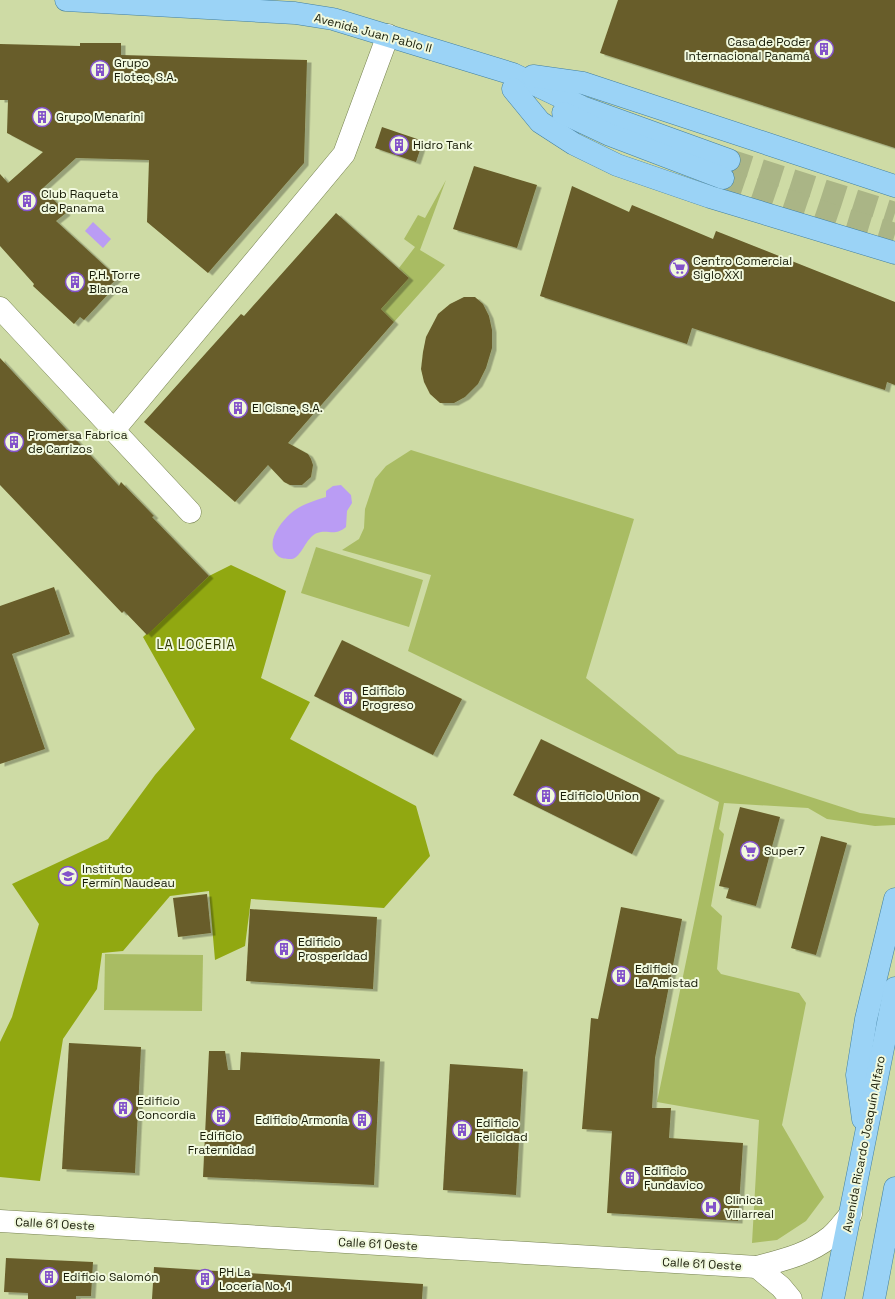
<svg xmlns="http://www.w3.org/2000/svg" width="895" height="1299" font-family="'Space Grotesk',sans-serif">
	<defs>
		<filter id="shadow"><feDropShadow dx="4.5" dy="2.5" stdDeviation="0" flood-color="#0004"/></filter>
	</defs>
	<rect width="100%" height="100%" fill="#cedba5"/>
	<g fill="#a9bc63">
		<path d="M446,180L420,250L445,265L394,322L381,309L409,278L399,268L415,247L404,239L418,215L425,218Z"/>
		<path d="M411,450L634,519L586,678L678,754L860,813L895,818V825L875,826L827,819L808,808L724,803L719,829L724,834L711,906L722,916L717,969L721,974L799,993L806,1003L782,1125L824,1197L806,1221L777,1240L752,1243L759,1120L657,1102L719,802L408,651L431,575L342,550L359,539L364,528L365,509L375,479L386,466Z"/>
		<path d="M316,547L423,580L409,627L301,593Z"/>
		<path d="M105,954L203,955L202,1011L104,1010Z"/>
	</g>
	<path fill="#91a811" d="M231,565L286,591L261,678L310,702L290,739L416,806L430,856L384,908L251,899L245,946L215,960L209,891L170,896L123,951L102,953L97,989L63,1039L40,1181L0,1177V1042L12,1017L39,924L12,884L108,839L155,775L195,729L143,637L209,576Z"/>
	<g fill="#ba9cf4">
		<path d="M93,222L111,239L103,248L85,231Z"/>
		<path d="M341,485L351,495L352,503L347,511L346,527C334,537 329,529 317,533C305,538 302,557 292,559C287,559 282,559 278,556C264,544 280,523 290,514C300,505 313,501 326,497V491L333,486Z"/>
	</g>
	<g fill="#675d29" filter="url(#shadow)">
		<path d="M618,0H895V148L600,53Z"/>
		<path d="M80,43H121V55L307,60L304,163L208,273L147,222L149,160L76,158L43,188L66,213L56,221L118,278L109,286L112,290L84,320L80,317L74,324L33,286L34,284L0,246V174L8,183L43,152L7,133L8,100H0V44L80,46Z"/>
		<path d="M382,127L423,141L416,162L375,148Z"/>
		<path d="M474,166L537,185L517,248L453,229Z"/>
		<path d="M572,186L629,212L632,205L713,239L716,231L895,302V385L887,382L885,390L692,328L687,344L540,296Z"/>
		<path d="M336,213L409,278L381,309L394,322L288,443L308,454L311,459L313,465L311,477L302,485H290L284,482L268,465L235,502L144,422L241,314L244,316Z"/>
		<path d="M464,297H475L483,304L489,316L492,330V348L486,368L478,384L465,397L454,403H440L430,394L424,382L421,369L423,352L426,337L438,314L450,304Z"/>
		<path d="M0,358L119,486L121,482L154,516L152,517L209,576L147,635L124,611L122,613L0,485Z"/>
		<path d="M54,587L70,634L12,654L45,749L0,764V606Z"/>
		<path d="M342,640L462,699L433,755L314,696Z"/>
		<path d="M541,739L660,798L632,854L513,795Z"/>
		<path d="M740,807L780,817L756,906L726,898L729,888L719,886Z"/>
		<path d="M821,836L847,843L816,955L791,948Z"/>
		<path d="M207,894L211,933L178,937L173,898Z"/>
		<path d="M621,907L682,919L655,1058L652,1108H671L669,1138L743,1143L738,1221L607,1213L612,1131L582,1129L591,1018L598,1019Z"/>
		<path d="M250,909L377,917L373,989L246,981Z"/>
		<path d="M69,1043L141,1047L135,1173L62,1169Z"/>
		<path d="M209,1051H225L228,1070H240L241,1052L380,1059L374,1185L203,1177Z"/>
		<path d="M450,1064L523,1069L516,1195L443,1190Z"/>
		<path d="M6,1258L93,1262L91,1296H76V1299H28V1293L4,1292Z"/>
		<path d="M154,1267L423,1284L422,1299H152Z"/>
	</g>
	<g fill="none" stroke-linecap="round" stroke-linejoin="round">
		<g stroke="#aab586" stroke-width="22" stroke-dasharray="22 11" stroke-linecap="butt">
			<path d="M729,160L895,213"/>
			<path d="M723,178L838,217L895,234"/>
		</g>
		<defs>
			<g id="minor">
				<path d="M0,308L190,512"/>
				<path d="M114,430L344,154L388,35"/>
				<path d="M0,1221L757,1267C783,1260 809,1254 830,1237C838,1231 844,1221 851,1214"/>
				<path d="M757,1267L781,1287L791,1299"/>
			</g>
			<g id="major">
				<path d="M66,0L295,13L333,19L513,74L582,107L729,160"/>
				<path d="M533,76L583,83L895,186"/>
				<path d="M513,89L540,122L574,144L617,165L710,197L895,253"/>
				<path d="M563,113L610,135L723,178"/>
				<path d="M863,1119L857,1075L866,1019L895,899"/>
				<path d="M833,1299L895,988"/>
				<path d="M874,1299L895,1188"/>
			</g>
		</defs>
		<use href="#minor" stroke="#768250" stroke-width="23"/>
		<use href="#major" stroke="#427f9f" stroke-width="23"/>
		<use href="#minor" stroke="#fff" stroke-width="22"/>
		<use href="#major" stroke="#9bd3f6" stroke-width="22"/>
	</g>
	<defs>
		<symbol id="building-ring" viewBox="-11 -11 22 22"><circle r="9.5" fill="#f1f9de" stroke="#8352ca" stroke-width="1.5"/><path d="M-4-6H4V6H1V3H-1V6H-4ZM-2.5-4.3h1.7v1.8h-1.7ZM.8-4.3h1.7v1.8H.8ZM-2.5-1h1.7V.8h-1.7ZM.8-1h1.7V.8H.8Z" fill="#8352ca"/></symbol>
		<symbol id="supermarket-ring" viewBox="-11 -11 22 22"><circle r="9.5" fill="#f1f9de" stroke="#8352ca" stroke-width="1.5"/><path d="M-6-5.5h2.5l.6 2H6L4.5 2H-2.5L-4.4-4H-6ZM-1.5 3.2a1.3 1.3 0 1 0 .1 0ZM3 3.2a1.3 1.3 0 1 0 .1 0Z" fill="#8352ca"/></symbol>
		<symbol id="school-ring" viewBox="-11 -11 22 22"><circle r="9.5" fill="#f1f9de" stroke="#8352ca" stroke-width="1.5"/><path d="M0-5L7-2L0 1L-7-2ZM-4 1L0 2.5L4 1V4Q0 6-4 4Z" fill="#8352ca"/></symbol>
		<symbol id="hospital-ring" viewBox="-11 -11 22 22"><circle r="9.5" fill="#f1f9de" stroke="#8352ca" stroke-width="1.5"/><path d="M-5-5h3v3.5h4V-5h3V5h-3V1.5h-4V5h-3Z" fill="#8352ca"/></symbol>
	</defs>
	<g fill-rule="evenodd">
		<use href="#building-ring" x="813" y="38" width="22" height="22"/>
		<use href="#building-ring" x="89" y="59" width="22" height="22"/>
		<use href="#building-ring" x="31" y="106" width="22" height="22"/>
		<use href="#building-ring" x="388" y="134" width="22" height="22"/>
		<use href="#building-ring" x="16" y="190" width="22" height="22"/>
		<use href="#supermarket-ring" x="668" y="257" width="22" height="22"/>
		<use href="#building-ring" x="64" y="271" width="22" height="22"/>
		<use href="#building-ring" x="227" y="397" width="22" height="22"/>
		<use href="#building-ring" x="3" y="431" width="22" height="22"/>
		<use href="#building-ring" x="337" y="687" width="22" height="22"/>
		<use href="#building-ring" x="535" y="785" width="22" height="22"/>
		<use href="#supermarket-ring" x="739" y="840" width="22" height="22"/>
		<use href="#school-ring" x="57" y="865" width="22" height="22"/>
		<use href="#building-ring" x="273" y="938" width="22" height="22"/>
		<use href="#building-ring" x="610" y="965" width="22" height="22"/>
		<use href="#building-ring" x="112" y="1097" width="22" height="22"/>
		<use href="#building-ring" x="210" y="1105" width="22" height="22"/>
		<use href="#building-ring" x="351" y="1109" width="22" height="22"/>
		<use href="#building-ring" x="451" y="1119" width="22" height="22"/>
		<use href="#building-ring" x="619" y="1167" width="22" height="22"/>
		<use href="#hospital-ring" x="700" y="1196" width="22" height="22"/>
		<use href="#building-ring" x="38" y="1266" width="22" height="22"/>
		<use href="#building-ring" x="194" y="1268" width="22" height="22"/>
	</g>
	<g text-anchor="middle" dominant-baseline="central" stroke-width="4" stroke-linejoin="round" paint-order="stroke">
		<g font-size="12" fill="#181c08" stroke="#f1f9de">
			<text transform="translate(373 33) rotate(15)">Avenida Juan Pablo II</text>
			<text transform="translate(864 1144) rotate(-79)">Avenida Ricardo Joaquín Alfaro</text>
			<text transform="translate(55 1224) rotate(3)">Calle 61 Oeste</text>
			<text transform="translate(378 1244) rotate(3)">Calle 61 Oeste</text>
			<text transform="translate(702 1264) rotate(3)">Calle 61 Oeste</text>
		</g>
		<g font-size="12" fill="#181c08" stroke="#f1f9de" text-anchor="start">
			<text x="810" y="42" text-anchor="end">Casa de Poder<tspan x="810" dy="14">Internacional Panamá</tspan></text>
			<text x="114" y="63">Grupo<tspan x="114" dy="14">Flotec, S.A.</tspan></text>
			<text x="56" y="117">Grupo Menarini</text>
			<text x="413" y="145">Hidro Tank</text>
			<text x="41" y="194">Club Raqueta<tspan x="41" dy="14">de Panama</tspan></text>
			<text x="693" y="261">Centro Comercial<tspan x="693" dy="14">Siglo XXI</tspan></text>
			<text x="89" y="275">P.H. Torre<tspan x="89" dy="14">Blanca</tspan></text>
			<text x="252" y="408">El Cisne, S.A.</text>
			<text x="28" y="435">Promersa Fabrica<tspan x="28" dy="14">de Carrizos</tspan></text>
			<text x="362" y="691">Edificio<tspan x="362" dy="14">Progreso</tspan></text>
			<text x="560" y="796">Edificio Union</text>
			<text x="764" y="851">Super7</text>
			<text x="82" y="869">Instituto<tspan x="82" dy="14">Fermín Naudeau</tspan></text>
			<text x="298" y="942">Edificio<tspan x="298" dy="14">Prosperidad</tspan></text>
			<text x="635" y="969">Edificio<tspan x="635" dy="14">La Amistad</tspan></text>
			<text x="137" y="1101">Edificio<tspan x="137" dy="14">Concordia</tspan></text>
			<text x="348" y="1120" text-anchor="end">Edificio Armonia</text>
			<text x="476" y="1123">Edificio<tspan x="476" dy="14">Felicidad</tspan></text>
			<text x="221" y="1136" text-anchor="middle">Edificio<tspan x="221" dy="14">Fraternidad</tspan></text>
			<text x="644" y="1171">Edificio<tspan x="644" dy="14">Fundavico</tspan></text>
			<text x="725" y="1200">Clínica<tspan x="725" dy="14">Villarreal</tspan></text>
			<text x="219" y="1272">PH La<tspan x="219" dy="14">Locería No. 1</tspan></text>
			<text x="63" y="1277">Edificio Salomón</text>
		</g>
		<g font-size="13" letter-spacing="1" fill="#2f3803" stroke="#f1f9de">
			<text x="196" y="644">LA LOCERIA</text>
		</g>
	</g>
</svg>
